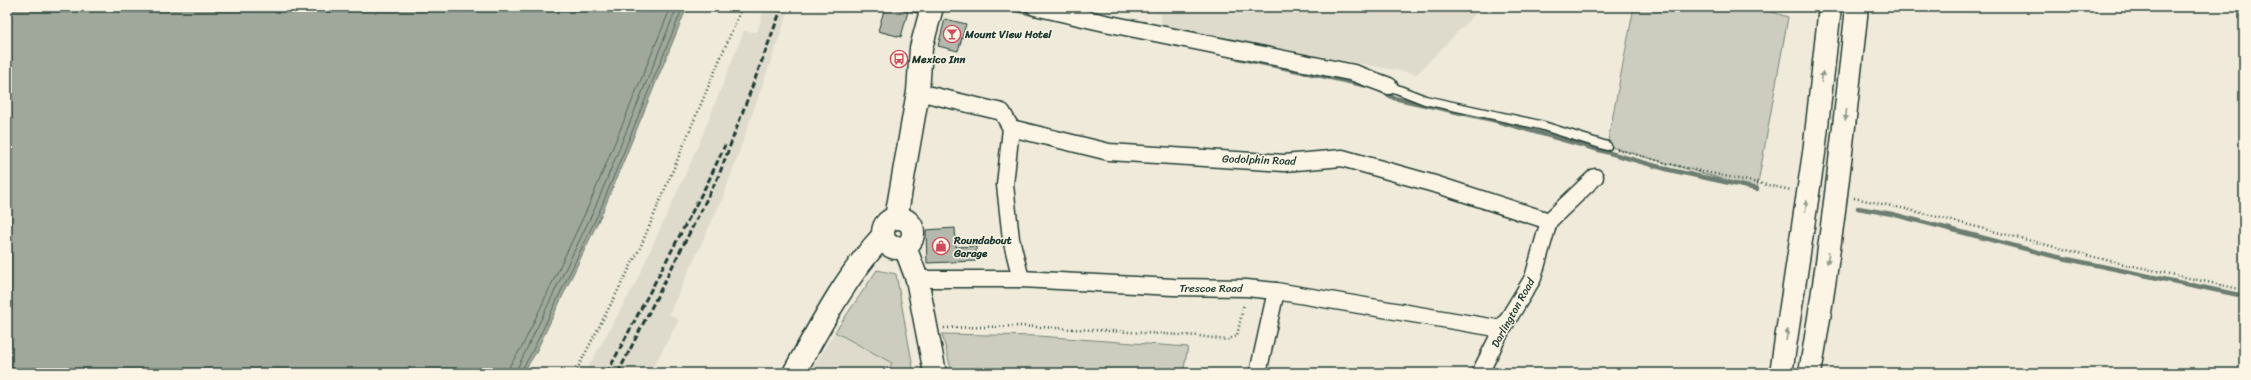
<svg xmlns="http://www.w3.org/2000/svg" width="2251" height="380" font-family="Sriracha,sans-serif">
	<rect width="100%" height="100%" fill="#efeada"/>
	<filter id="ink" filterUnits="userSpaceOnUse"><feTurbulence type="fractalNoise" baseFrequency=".025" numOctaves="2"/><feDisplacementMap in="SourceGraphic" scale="8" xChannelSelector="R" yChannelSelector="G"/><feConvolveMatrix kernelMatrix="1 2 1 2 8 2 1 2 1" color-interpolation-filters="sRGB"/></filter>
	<g filter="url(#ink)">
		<g fill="#dedbcc">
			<path d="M765,7H790L723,197L669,314L679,320L650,373H585L635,284L699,144L744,31L757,32Z"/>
			<path d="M1130,7H1479L1477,12L1417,74L1221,38L1161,25V14Z"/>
			<path d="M835,332L892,363L886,373H809Z"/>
		</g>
		<g fill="#cccdbf" stroke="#76857a">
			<path d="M1634,7H1756L1788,17L1757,189L1607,146Z"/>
			<path d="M877,270L896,274L914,373H887L892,363L835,332Z"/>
			<path d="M942,334L1038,336L1188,347L1183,373H952Z"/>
		</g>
		<path fill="#9fa89a" stroke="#6c7d71" d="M7,7H687L603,211L535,354L523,373H7Z"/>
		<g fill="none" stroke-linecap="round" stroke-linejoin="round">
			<g stroke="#52685d" stroke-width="1">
				<path d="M509,373L510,365L522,347L589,205L671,7"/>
				<path d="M515,373L595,208L677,7"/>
				<path d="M520,373L532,352L600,210L683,7"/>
			</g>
			<g stroke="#6c7d71" stroke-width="4.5">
				<path d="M1003,7L1037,15"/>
				<path d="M1238,58L1368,86"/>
				<path d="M1380,90L1394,98L1493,120L1670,170L1757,189"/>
				<path d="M1858,208L1892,214L2053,256L2244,296"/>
			</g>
		</g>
		<g fill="#b5b9ad" stroke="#1f3d34">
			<path d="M885,7L908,11L901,37L878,31Z"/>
			<path d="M945,19L966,24L958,51L938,46Z"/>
			<path d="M955,228L956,247L976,246V261L927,263L926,230Z"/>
		</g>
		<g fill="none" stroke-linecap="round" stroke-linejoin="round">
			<defs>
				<g id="lane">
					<path d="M914,7L929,11"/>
					<path d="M1389,86L1425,100L1540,125L1607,146"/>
				</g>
				<g id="street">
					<path d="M1035,7L1105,23L1354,73L1389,86"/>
					<path d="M918,92L1002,112L1011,128L1005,185L1011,239L1021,279"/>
					<path d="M1011,128L1109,152L1284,163L1342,158L1438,185L1549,221"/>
					<path d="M917,279H1021L1173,287L1246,288L1276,291L1502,329"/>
					<path d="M1258,373L1276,291"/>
					<path d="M1480,373L1502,329L1533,278L1549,221L1595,177"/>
				</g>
				<g id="secondary">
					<circle cx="898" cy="233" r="15"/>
					<path d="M896,218L918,92L921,48L932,7"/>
					<path d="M905,247L917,279L935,373"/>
					<path d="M794,373C820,326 846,276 882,237"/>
				</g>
				<g id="highway">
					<path d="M1781,373L1814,153L1830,7"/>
					<path d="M1810,373C1831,252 1844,129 1857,7"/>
				</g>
			</defs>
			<use href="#lane" stroke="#1f3d34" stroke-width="11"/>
			<use href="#street" stroke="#1f3d34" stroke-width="19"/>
			<use href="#secondary" stroke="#1f3d34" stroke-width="25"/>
			<use href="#highway" stroke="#1f3d34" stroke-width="25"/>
			<g stroke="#1f3d34" stroke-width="2.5" stroke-dasharray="1 3" stroke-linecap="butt">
				<path d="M1617,149L1677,166L1791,190"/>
				<path d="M1854,198L1906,209L2106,260L2244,290"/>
				<path d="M944,328L1021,326L1199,336L1226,340L1237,336L1244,303"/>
				<path d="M575,373L640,248L742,7"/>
			</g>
			<use href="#lane" stroke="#fcf5e5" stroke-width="8"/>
			<use href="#street" stroke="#fcf5e5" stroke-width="16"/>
			<use href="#secondary" stroke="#fcf5e5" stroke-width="22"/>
			<use href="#highway" stroke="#fcf5e5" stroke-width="22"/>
			<g stroke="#1f3d34" stroke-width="3" stroke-dasharray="6 3" stroke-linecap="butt">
				<path d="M607,373L709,180L725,145"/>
				<path d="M618,373L719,175L782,7"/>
			</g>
		</g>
		<defs><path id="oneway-solid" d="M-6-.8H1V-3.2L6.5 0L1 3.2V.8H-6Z"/></defs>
		<g fill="#8e998c">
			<use href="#oneway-solid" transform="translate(1822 77) rotate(-84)"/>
			<use href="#oneway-solid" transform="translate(1846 115) rotate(96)"/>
			<use href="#oneway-solid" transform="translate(1806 206) rotate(-82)"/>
			<use href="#oneway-solid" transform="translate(1828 258) rotate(98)"/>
			<use href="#oneway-solid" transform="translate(1787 335) rotate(-81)"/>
		</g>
	</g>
	<defs>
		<symbol id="bar-ring" viewBox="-11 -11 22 22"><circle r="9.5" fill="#fcf5e5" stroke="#d1495b" stroke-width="1.5"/><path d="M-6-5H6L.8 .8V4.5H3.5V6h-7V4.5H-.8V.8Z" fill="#d1495b"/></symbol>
		<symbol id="bus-ring" viewBox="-11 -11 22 22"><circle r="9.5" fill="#fcf5e5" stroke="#d1495b" stroke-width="1.5"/><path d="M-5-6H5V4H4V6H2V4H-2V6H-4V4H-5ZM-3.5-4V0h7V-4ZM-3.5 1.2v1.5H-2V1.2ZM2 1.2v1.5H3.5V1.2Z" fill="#d1495b"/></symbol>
		<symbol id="shop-ring" viewBox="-11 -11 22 22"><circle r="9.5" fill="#fcf5e5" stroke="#d1495b" stroke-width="1.5"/><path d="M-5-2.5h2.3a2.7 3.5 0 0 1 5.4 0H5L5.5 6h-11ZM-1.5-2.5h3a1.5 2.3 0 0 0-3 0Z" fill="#d1495b"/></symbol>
	</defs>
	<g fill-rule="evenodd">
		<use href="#bar-ring" x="942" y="24" width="20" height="20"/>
		<use href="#bus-ring" x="889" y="49" width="20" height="20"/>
		<use href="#shop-ring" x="931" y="236" width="20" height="20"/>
	</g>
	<g text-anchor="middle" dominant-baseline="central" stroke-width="3" stroke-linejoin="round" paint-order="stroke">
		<g font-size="11" font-weight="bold" fill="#1f3d34" stroke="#fcf5e5" text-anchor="start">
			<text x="965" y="34">Mount View Hotel</text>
			<text x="912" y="59">Mexico Inn</text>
			<text x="954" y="240">Roundabout<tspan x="954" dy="13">Garage</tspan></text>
		</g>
		<g font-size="11" fill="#1f3d34" stroke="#fcf5e5">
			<text transform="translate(1259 160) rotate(2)">Godolphin Road</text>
			<text x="1211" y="288">Trescoe Road</text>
			<text transform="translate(1513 313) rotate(-61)">Darlington Road</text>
		</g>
	</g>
	<rect width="2251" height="380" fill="none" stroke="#fcf5e5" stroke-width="24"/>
	<rect x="12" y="12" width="2227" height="356" fill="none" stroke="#1f3d34" stroke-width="1.5" filter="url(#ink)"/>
</svg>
